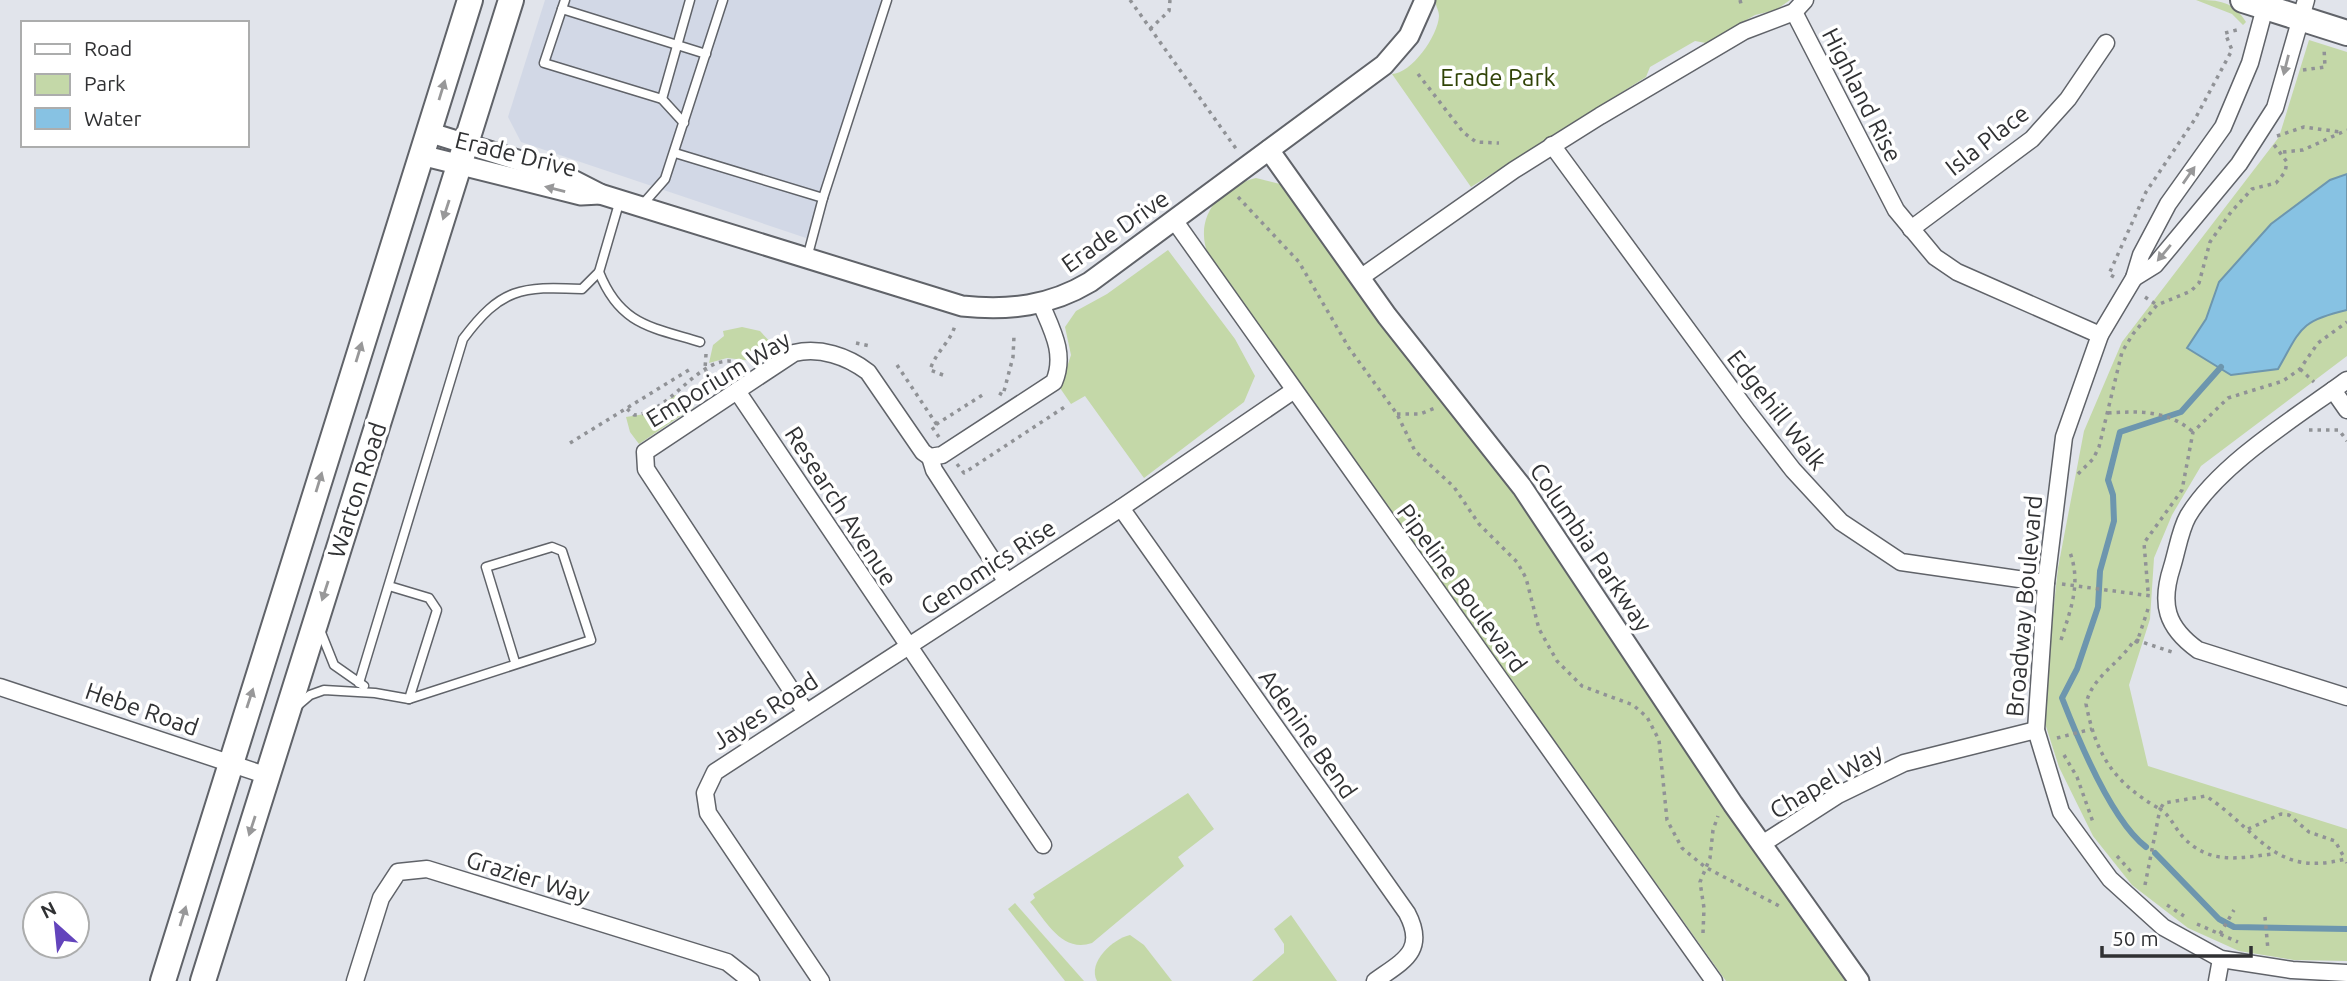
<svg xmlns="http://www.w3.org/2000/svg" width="2347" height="981" font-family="Ubuntu,sans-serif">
	<rect width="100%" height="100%" fill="#e1e4eb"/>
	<path fill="#d2d8e6" d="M545,0H890L815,241L521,142L508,117Z"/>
	<g fill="#c4d8a8">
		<path d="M1436,0H1790L1776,10L1755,15L1706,43L1695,41L1650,67L1646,77L1471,187L1392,74C1411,74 1438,36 1439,16C1439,9 1435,7 1436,0Z"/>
		<path d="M2196,0C2219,0 2233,1 2246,22L2243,25L2232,14Z"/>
		<path d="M2309,40L2347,52V356L2201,466L2172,515L2154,558L2150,619L2129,685L2148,766L2347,829V961L2294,960L2239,951L2188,928L2132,885L2093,836L2059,767L2042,714L2058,568L2084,431L2122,342L2279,137Z"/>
		<path d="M1256,178L1280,184L1292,198L1386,329L1523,505L1706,779L1847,981H1726L1210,259C1192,221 1216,188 1256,178Z"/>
		<path d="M1168,250L1235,339L1255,376L1244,402L1144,478L1085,396L1071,404L1060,388L1071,355L1065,327L1076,311L1107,294Z"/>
		<path d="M742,327L760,331L774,346L753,361L727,358L709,363L713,345L724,336L723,331Z"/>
		<path d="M675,395L694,407L639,444L630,432L626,417L651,413Z"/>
		<path d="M1188,793L1214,829L1178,857L1184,866L1092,943C1062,953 1047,922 1030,902L1035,898L1033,894Z"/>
		<path d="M1015,903L1084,981H1065L1008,909Z"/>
		<path d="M1291,915L1337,981H1252L1284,953V944L1274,929Z"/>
		<path d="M1130,935L1144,945L1172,981H1097C1087,962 1113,939 1130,935Z"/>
	</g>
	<path fill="#87c2e3" stroke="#6d96ae" stroke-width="2" d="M2347,174V310C2299,321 2301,329 2278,369L2231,375L2187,348L2206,319L2219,282L2271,224L2330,180Z"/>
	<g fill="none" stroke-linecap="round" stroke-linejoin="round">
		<g stroke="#6d96ae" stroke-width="6">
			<path d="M2146,847C2112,821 2078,739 2062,698L2077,669L2098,607L2100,571L2114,521L2113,495L2108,480L2120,432L2181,412L2221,367"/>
			<path d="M2155,853L2219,919L2234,927L2347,929"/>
		</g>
		<defs>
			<g id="service">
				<path d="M565,0L544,63L662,99L684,123"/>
				<path d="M562,9L706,54"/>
				<path d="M662,99L690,0"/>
				<path d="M675,153L823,198L807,258"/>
				<path d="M823,198L887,0"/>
				<path d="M643,204L665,179L723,0"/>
				<path d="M599,272C620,325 651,327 700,342"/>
				<path d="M389,586L429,598L437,610L409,699"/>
				<path d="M320,630L334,665L364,686"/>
				<path d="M359,683L463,339C501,288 521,286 582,289L599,272L620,200"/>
				<path d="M296,707L310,695L324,690L375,693L409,699L591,640L562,551L552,547L486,567L515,662"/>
			</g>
			<g id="minor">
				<path d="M2267,0L2250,63L2223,127L2168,204L2141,255L2134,278L2100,335L2064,437L2046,583L2036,730L2061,812L2110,879L2163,927L2221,959L2292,970L2347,973"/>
				<path d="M1794,12L1896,210L1935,257L1957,272L2100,335"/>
				<path d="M1552,145L1748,412L1793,470L1841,522L1901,562L2046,583"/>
				<path d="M1174,220L1714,981"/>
				<path d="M1911,229L2032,139L2068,99L2106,43"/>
				<path d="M1360,278L1514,170L1600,116L1744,31L1794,12L1805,0"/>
				<path d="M2134,278L2155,265L2239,164L2275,108L2306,0"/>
				<path d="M2347,380C2298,416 2220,463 2188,516C2180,530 2177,551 2172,567C2160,604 2166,627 2198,650L2347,697"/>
				<path d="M2333,390L2347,410"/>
				<path d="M737,391L1043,845"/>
				<path d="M930,457L934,470L1006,581"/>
				<path d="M1121,508L1407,913C1427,951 1403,961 1375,981"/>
				<path d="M0,687L268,776"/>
				<path d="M805,711L646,469L645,452L794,353C820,347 847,356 868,372L923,452L930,457L942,455L1054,382C1066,354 1052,330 1041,304"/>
				<path d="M1762,844L1838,795L1904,763L2036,730"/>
				<path d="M355,981L381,898L398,872L427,869L727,962L751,981"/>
				<path d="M821,981L708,813L705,793L715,772L1121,508L1293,391"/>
				<path d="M2217,981L2221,959"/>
			</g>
			<g id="tertiary">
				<path d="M428,132L559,173L600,194L962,306C1009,311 1050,306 1090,282L1384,65L1409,36L1425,0"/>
				<path d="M1269,150L1387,316L1522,487L1733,804L1859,981"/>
				<path d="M421,155L581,195L600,194"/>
			</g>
			<g id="primary">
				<path d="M2243,0L2347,33"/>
				<path d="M163,981L470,0"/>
				<path d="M203,981L511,0"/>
			</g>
		</defs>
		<use href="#service" stroke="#606369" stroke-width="11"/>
		<use href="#minor" stroke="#606369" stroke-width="19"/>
		<use href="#tertiary" stroke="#606369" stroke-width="23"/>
		<use href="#primary" stroke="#606369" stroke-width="28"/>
		<g stroke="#909296" stroke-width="3.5" stroke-dasharray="3.5 5" stroke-linecap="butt">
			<path d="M1130,0L1237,150"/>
			<path d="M1740,0L1741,4"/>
			<path d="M1150,29L1169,11L1170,0"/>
			<path d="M2303,70L2325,67L2324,48"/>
			<path d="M1418,74L1463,132L1476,142L1499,143"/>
			<path d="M2277,136L2304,127L2340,132"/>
			<path d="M2283,152L2303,150L2347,130"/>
			<path d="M1238,197L1299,262L1349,348L1397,414L1415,451L1454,487L1479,524L1517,562L1526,578L1539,629L1557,661L1582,686L1633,705L1647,717L1659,740L1667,820L1682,848L1705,867L1783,908"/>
			<path d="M2114,277L2109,274L2146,192L2195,119L2232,50L2225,33L2241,29"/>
			<path d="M2145,297L2157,305"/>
			<path d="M856,343L870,346"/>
			<path d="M706,354L705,369L713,386"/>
			<path d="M897,365L937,425"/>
			<path d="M2300,369L2314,382"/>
			<path d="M943,375L930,370C936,351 951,342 955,325"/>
			<path d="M999,393L1003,395L1013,357L1014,336"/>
			<path d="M627,409L634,415C673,414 705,342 745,366"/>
			<path d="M2108,413C2139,411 2168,410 2193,432"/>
			<path d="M1397,414H1420L1435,408"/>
			<path d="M2309,430H2339L2347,441"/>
			<path d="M939,437L932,427L984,394"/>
			<path d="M570,443L692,368"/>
			<path d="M957,464L964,473L1066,406"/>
			<path d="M2078,474L2093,459L2099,447L2122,352L2133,334L2157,305L2191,291L2199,283L2210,242L2231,212L2252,189L2276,183L2285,172L2287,162L2272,142"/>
			<path d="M2062,584L2151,596"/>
			<path d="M2148,591L2144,543L2182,490L2193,432L2228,398L2283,381L2300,369L2318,343L2347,322"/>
			<path d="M2148,609L2137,642L2134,640C2120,664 2092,676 2086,704C2096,755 2114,783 2160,809L2164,803L2206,796C2259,831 2274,878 2345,859L2347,863"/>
			<path d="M2061,640C2071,608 2082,582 2069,550"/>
			<path d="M2136,640L2172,652"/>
			<path d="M2057,738L2092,729"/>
			<path d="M2064,755L2077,777L2094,825"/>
			<path d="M2248,829L2281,814L2289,815L2309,832L2335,841L2345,859"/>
			<path d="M2117,856L2133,874"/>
			<path d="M2145,885L2160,809C2171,816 2175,829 2184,838C2210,865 2239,858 2272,854"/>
			<path d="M2167,905L2184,916"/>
			<path d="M2265,917L2268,950"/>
			<path d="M2197,924L2238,942"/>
			<path d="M1703,933L1704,908L1700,882L1710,858L1713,830L1718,816"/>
			<path d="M2220,934L2234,910"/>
		</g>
		<use href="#service" stroke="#fff" stroke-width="8"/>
		<use href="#minor" stroke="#fff" stroke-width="16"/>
		<use href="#tertiary" stroke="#fff" stroke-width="19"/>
		<use href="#primary" stroke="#fff" stroke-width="24"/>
	</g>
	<defs><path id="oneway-solid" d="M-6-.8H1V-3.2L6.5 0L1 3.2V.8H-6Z" transform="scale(1.75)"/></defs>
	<g fill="#989899">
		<use href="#oneway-solid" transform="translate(2286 65) rotate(104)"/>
		<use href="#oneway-solid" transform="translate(442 90) rotate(-73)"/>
		<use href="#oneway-solid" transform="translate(2189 175) rotate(-55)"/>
		<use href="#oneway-solid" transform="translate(555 189) rotate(-166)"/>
		<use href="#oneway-solid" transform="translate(446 210) rotate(108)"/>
		<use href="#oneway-solid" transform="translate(2164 253) rotate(130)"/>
		<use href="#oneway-solid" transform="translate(359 352) rotate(-73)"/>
		<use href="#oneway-solid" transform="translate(319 482) rotate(-73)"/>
		<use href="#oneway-solid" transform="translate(325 591) rotate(108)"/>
		<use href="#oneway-solid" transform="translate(250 698) rotate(-72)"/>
		<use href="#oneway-solid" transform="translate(252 826) rotate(108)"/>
		<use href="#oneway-solid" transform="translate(183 916) rotate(-73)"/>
	</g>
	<g text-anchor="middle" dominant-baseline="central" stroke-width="7" stroke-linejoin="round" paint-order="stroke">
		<g font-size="24" fill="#304306" stroke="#fff">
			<text x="1498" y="77">Erade Park</text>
		</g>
		<g font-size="24" fill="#303133" stroke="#fff">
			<text transform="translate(1862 95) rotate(63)">Highland Rise</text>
			<text transform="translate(1987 140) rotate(-38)">Isla Place</text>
			<text transform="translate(516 154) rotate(14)">Erade Drive</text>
			<text transform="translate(1115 231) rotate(-35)">Erade Drive</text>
			<text transform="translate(718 379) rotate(-31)">Emporium Way</text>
			<text transform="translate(1777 410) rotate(52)">Edgehill Walk</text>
			<text transform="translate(357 490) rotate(-72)">Warton Road</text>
			<text transform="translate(841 506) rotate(57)">Research Avenue</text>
			<text transform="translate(1591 547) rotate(56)">Columbia Parkway</text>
			<text transform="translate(988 567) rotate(-33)">Genomics Rise</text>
			<text transform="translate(1462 588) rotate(54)">Pipeline Boulevard</text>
			<text transform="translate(2024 606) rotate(-85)">Broadway Boulevard</text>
			<text transform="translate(142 709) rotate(19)">Hebe Road</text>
			<text transform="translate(765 711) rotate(-33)">Jayes Road</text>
			<text transform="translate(1308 734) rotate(55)">Adenine Bend</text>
			<text transform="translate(1826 781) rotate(-30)">Chapel Way</text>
			<text transform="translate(528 877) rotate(17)">Grazier Way</text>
		</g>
	</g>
	<rect x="21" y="21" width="228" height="126" fill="#ffffff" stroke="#acadad" stroke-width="2"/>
	<rect x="35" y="44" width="35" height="10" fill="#ffffff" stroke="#acadad" stroke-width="2"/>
	<text x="84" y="56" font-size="21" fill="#303133">Road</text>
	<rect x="35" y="74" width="35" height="21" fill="#c4d8a8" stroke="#acadad" stroke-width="2"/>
	<text x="84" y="91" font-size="21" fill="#303133">Park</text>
	<rect x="35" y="108" width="35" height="21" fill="#87c2e3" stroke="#acadad" stroke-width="2"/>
	<text x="84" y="126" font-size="21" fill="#303133">Water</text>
	<g transform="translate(56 925) rotate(333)"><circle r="33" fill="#ffffff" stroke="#acadad" stroke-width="2"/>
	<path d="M0-5L12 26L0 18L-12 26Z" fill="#6344bc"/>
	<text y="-10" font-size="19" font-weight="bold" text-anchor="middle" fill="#303133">N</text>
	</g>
	<path d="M2102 946v10h149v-10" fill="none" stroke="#303133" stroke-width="3.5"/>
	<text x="2112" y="946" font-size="21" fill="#303133" stroke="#ffffff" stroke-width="5" paint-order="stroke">50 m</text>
</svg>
